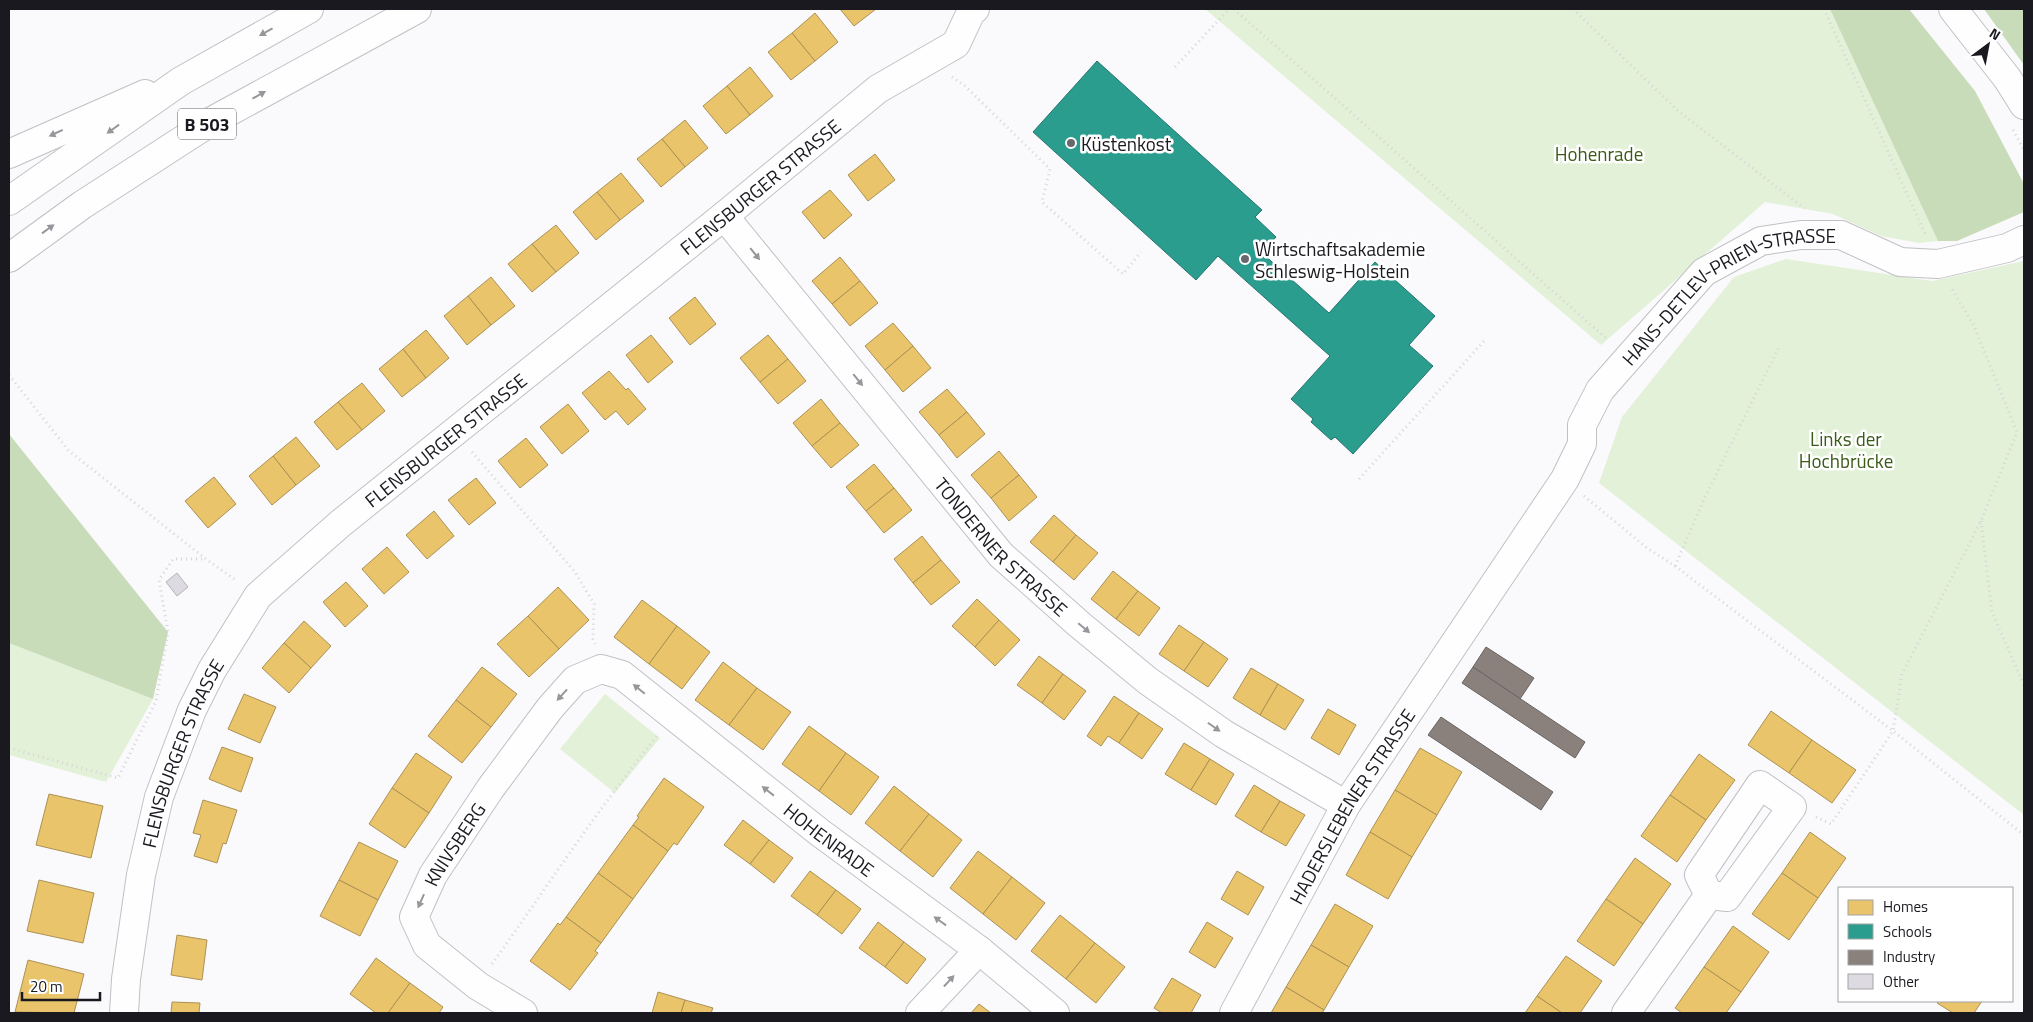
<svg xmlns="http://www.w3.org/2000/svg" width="2033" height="1022" font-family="'Titillium Web',sans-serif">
	<rect width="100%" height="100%" fill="#faf9fc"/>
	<g fill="#e2f1d7">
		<path d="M1205,9H1830L1938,241L1919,243L1881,236L1833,214L1765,202L1601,345Z"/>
		<path d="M1786,259L1932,281L2024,261V815L1599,483L1622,417L1734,277Z"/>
		<path d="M9,643L153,699L106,782L9,755Z"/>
		<path d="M605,694L660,738L615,793L560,749Z"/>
	</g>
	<g fill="#c8dcb9">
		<path d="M1830,9H1909L1975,91L2024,184V212L1957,241H1938Z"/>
		<path d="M1984,9H2024V65Z"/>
		<path d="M9,434L168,632L153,699L9,643Z"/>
	</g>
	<g fill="#e9c46a" stroke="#ab9154">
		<path d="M840,9H876L854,26Z"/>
		<path d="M815,13L838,42L815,61L792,33Z"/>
		<path d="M792,33L815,61L791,80L768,52Z"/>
		<path d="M750,67L773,96L750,115L727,86Z"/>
		<path d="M727,86L750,115L726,134L703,106Z"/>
		<path d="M685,120L708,148L685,167L662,139Z"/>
		<path d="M662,139L685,167L661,187L637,159Z"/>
		<path d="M875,154L895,180L868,201L848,175Z"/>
		<path d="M621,173L644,201L620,220L597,192Z"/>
		<path d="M830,190L852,215L824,239L802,212Z"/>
		<path d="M597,192L620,220L596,240L573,212Z"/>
		<path d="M556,225L579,253L556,272L532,244Z"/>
		<path d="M532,244L556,272L532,292L508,264Z"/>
		<path d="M840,257L860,281L832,304L812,281Z"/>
		<path d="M491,277L515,306L491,325L468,296Z"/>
		<path d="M860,281L878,303L850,326L832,304Z"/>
		<path d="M468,296L491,325L467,345L444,316Z"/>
		<path d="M695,297L716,324L690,345L669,318Z"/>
		<path d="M893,323L913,346L885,370L865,346Z"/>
		<path d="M426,330L449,358L426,378L403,349Z"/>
		<path d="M651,335L673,362L648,383L626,355Z"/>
		<path d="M768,335L788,359L760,382L740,358Z"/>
		<path d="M913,346L931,368L903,392L885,370Z"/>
		<path d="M403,349L426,378L402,397L379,369Z"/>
		<path d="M788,359L806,381L778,404L760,382Z"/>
		<path d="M609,371L626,390L628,388L646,409L628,425L616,411L605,420L582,393Z"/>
		<path d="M362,383L385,411L362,430L338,402Z"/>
		<path d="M947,389L967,412L939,435L919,412Z"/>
		<path d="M821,399L840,423L812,446L793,423Z"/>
		<path d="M338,402L362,430L337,450L314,422Z"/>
		<path d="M568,404L589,431L562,454L540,427Z"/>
		<path d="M967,412L985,434L957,458L939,435Z"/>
		<path d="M840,423L859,445L831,468L812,446Z"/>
		<path d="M296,437L320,466L296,485L273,456Z"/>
		<path d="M526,438L548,465L520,488L498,461Z"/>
		<path d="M999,451L1019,475L991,498L971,475Z"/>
		<path d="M273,456L296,485L272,505L249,476Z"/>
		<path d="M874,464L894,488L866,511L846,487Z"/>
		<path d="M1019,475L1037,497L1009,521L991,498Z"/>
		<path d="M214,477L236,504L208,528L185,501Z"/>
		<path d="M476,478L496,503L469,525L448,500Z"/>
		<path d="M894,488L912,510L884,533L866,511Z"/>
		<path d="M434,511L454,536L427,559L406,535Z"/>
		<path d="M1054,515L1076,535L1053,562L1030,542Z"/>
		<path d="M1076,535L1098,553L1074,580L1053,562Z"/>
		<path d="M922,536L941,560L913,583L894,559Z"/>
		<path d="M387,547L409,572L384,594L362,569Z"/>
		<path d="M941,560L960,582L931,605L913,583Z"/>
		<path d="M1113,571L1138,591L1116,619L1091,599Z"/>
		<path d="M346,582L368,606L345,627L323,602Z"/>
		<path d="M558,587L589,620L559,649L528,616Z"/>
		<path d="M1138,591L1160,608L1139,636L1116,619Z"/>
		<path d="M977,599L999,620L975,647L952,626Z"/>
		<path d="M642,600L677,626L649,664L614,637Z"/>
		<path d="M528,616L559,649L529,677L497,644Z"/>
		<path d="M999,620L1020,640L995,666L975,647Z"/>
		<path d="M304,621L331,646L311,668L284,643Z"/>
		<path d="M1179,625L1204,642L1184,671L1159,654Z"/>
		<path d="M677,626L710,652L682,689L649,664Z"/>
		<path d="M1204,642L1228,659L1208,687L1184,671Z"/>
		<path d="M284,643L311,668L289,693L262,668Z"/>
		<path d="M1039,656L1063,674L1042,703L1017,685Z"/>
		<path d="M723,662L757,688L729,725L695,700Z"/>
		<path d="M482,667L517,694L491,727L456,700Z"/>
		<path d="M1251,668L1278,684L1260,715L1233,698Z"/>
		<path d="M1063,674L1086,691L1064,720L1042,703Z"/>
		<path d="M1278,684L1304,700L1285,730L1260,715Z"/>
		<path d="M757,688L791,712L763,750L729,725Z"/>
		<path d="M244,694L276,707L260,743L228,729Z"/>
		<path d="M1114,696L1139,713L1119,743L1108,736L1101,746L1087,736Z"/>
		<path d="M456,700L491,727L462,763L428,736Z"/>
		<path d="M1328,709L1356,725L1339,755L1311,738Z"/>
		<path d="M1771,711L1812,740L1789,773L1748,745Z"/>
		<path d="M1139,713L1163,729L1142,759L1119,743Z"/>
		<path d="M809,726L846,753L819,791L782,764Z"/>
		<path d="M1812,740L1856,770L1832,803L1789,773Z"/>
		<path d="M1184,743L1210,759L1191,790L1165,774Z"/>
		<path d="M222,747L253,758L241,792L209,779Z"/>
		<path d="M1420,748L1462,772L1437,815L1395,790Z"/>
		<path d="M416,753L452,777L429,813L392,788Z"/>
		<path d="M846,753L879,777L851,815L819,791Z"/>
		<path d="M1699,754L1735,780L1706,820L1670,795Z"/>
		<path d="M1210,759L1234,774L1216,805L1191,790Z"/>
		<path d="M664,778L704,807L677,845L674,843L668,851L633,825L639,817L637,816Z"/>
		<path d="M1254,785L1280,801L1261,832L1235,816Z"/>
		<path d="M894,786L929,814L900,851L865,823Z"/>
		<path d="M392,788L429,813L405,848L369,824Z"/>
		<path d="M1395,790L1437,815L1412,857L1370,832Z"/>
		<path d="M49,794L103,806L91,858L36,845Z"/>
		<path d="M1670,795L1706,820L1677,862L1641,836Z"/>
		<path d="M203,800L237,810L226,844L223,843L217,863L194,856L201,835L193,833Z"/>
		<path d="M1280,801L1305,815L1286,846L1261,832Z"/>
		<path d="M929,814L962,840L933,877L900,851Z"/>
		<path d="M743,820L769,840L750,864L724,845Z"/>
		<path d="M633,825L668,851L633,899L598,873Z"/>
		<path d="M1370,832L1412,857L1388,899L1346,875Z"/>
		<path d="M1810,832L1846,858L1818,898L1782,873Z"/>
		<path d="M769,840L793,858L774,883L750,864Z"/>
		<path d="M359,842L398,861L378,900L339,880Z"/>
		<path d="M978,851L1012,877L983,914L950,888Z"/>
		<path d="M1635,858L1671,884L1643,924L1606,899Z"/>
		<path d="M810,871L836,890L817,915L791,896Z"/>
		<path d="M1237,871L1264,887L1248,915L1221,899Z"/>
		<path d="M598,873L633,899L601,943L566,917Z"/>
		<path d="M1782,873L1818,898L1789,940L1752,914Z"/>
		<path d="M1012,877L1045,903L1016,940L983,914Z"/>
		<path d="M39,880L94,893L83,943L27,931Z"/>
		<path d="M339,880L378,900L360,936L320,916Z"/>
		<path d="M836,890L861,909L842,934L817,915Z"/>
		<path d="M1606,899L1643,924L1614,966L1577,941Z"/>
		<path d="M1335,904L1373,926L1349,967L1311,945Z"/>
		<path d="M1060,915L1095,943L1066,979L1031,951Z"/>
		<path d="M566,917L601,943L595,951L598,953L570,990L530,961L558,923L560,925Z"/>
		<path d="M878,922L904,942L885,967L859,948Z"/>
		<path d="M1207,922L1233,938L1215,968L1189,952Z"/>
		<path d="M1733,926L1769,952L1741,992L1704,967Z"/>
		<path d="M177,935L207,940L202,980L171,975Z"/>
		<path d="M904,942L926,959L907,984L885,967Z"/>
		<path d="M1095,943L1125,967L1096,1003L1066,979Z"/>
		<path d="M1311,945L1349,967L1324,1010L1286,987Z"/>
		<path d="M1566,956L1602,981L1580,1013H1562L1537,996Z"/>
		<path d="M376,958L410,983L388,1013H376L350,994Z"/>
		<path d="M28,960L84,974L74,1013L15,1012Z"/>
		<path d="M1704,967L1741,992L1726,1013H1682L1675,1008Z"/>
		<path d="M1172,978L1201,995L1191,1013H1162L1154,1008Z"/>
		<path d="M410,983L443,1007L439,1013H388Z"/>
		<path d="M1286,987L1324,1010L1322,1013H1271Z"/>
		<path d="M658,992L685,1000L681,1013H652Z"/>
		<path d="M1537,996L1562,1013H1525Z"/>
		<path d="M685,1000L713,1008L711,1013H681Z"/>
		<path d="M1939,1001H1982L1974,1013H1953L1937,1003Z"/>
		<path d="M172,1002L200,1003L199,1013H171Z"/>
		<path d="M979,1004L991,1013H971Z"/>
	</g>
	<path fill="#2a9d8f" stroke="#25756e" d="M1097,61L1262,210L1255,217L1276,237L1262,253L1329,313L1375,262L1435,316L1409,345L1433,366L1353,454L1335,437L1331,440L1311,422L1313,419L1291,399L1330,356L1218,256L1196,280L1033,132Z"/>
	<g fill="#8a817c" stroke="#686260">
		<path d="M1486,647L1534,678L1520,699L1473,667Z"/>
		<path d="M1473,667L1585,742L1575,758L1462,683Z"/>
		<path d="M1441,717L1553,792L1541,810L1428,735Z"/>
	</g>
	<path fill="#dddbe1" stroke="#b4b3b8" d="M177,573L188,587L177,596L166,582Z"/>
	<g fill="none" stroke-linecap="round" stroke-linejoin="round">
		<defs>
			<g id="minor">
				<path id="s1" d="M724,216L1001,555L1080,625L1148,681L1224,734L1346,805"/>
				<path d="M1760,785L1792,807L1727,897L1709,895L1699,875Z"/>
				<path id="s2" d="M124,1013L126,979L141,875L159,797L192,710L212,670L258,596L341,523L724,216L878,89L956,44L971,12L975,9"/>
				<path id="s3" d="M523,1013L478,986L427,945L414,917L433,875L490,789L550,708L575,680L601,669L622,675L819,832L979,950L1055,1013"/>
				<path d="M920,1013L979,950"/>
				<path id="s4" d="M1234,1013L1346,805L1565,479L1582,444V425L1600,390L1704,272L1761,241L1801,235H1841L1900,262L1938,264L2007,248L2024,240"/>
				<path d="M1626,1013L1709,895"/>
			</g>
			<g id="highway">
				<path d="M1953,9L2007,78L2024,105"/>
				<path d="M9,154L145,94"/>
				<path d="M9,201L181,81L309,9"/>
				<path d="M9,258L82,205L212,121L417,9"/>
			</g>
		</defs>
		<use href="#minor" stroke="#c1c0c5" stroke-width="30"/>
		<use href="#highway" stroke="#c1c0c5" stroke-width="30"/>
		<g stroke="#d5d5d6" stroke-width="3" stroke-dasharray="1 4" stroke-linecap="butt">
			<path d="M1234,9L1608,340"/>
			<path d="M1573,9L1677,110L1804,208"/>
			<path d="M1824,9L1926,236"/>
			<path d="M1175,67L1229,9"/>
			<path d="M952,77L965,86L1050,169L1042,202L1123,274L1141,252"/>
			<path d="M2013,130L2024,150"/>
			<path d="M9,375L69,451L206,559L237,581"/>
			<path d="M472,452L575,572L594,604L593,639L595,644"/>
			<path d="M1359,479L1485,340"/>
			<path d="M1584,496L1647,548L1675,566L1893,731L2024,835"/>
			<path d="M1981,521L1992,612L2024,685"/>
			<path d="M1675,566L1706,495L1779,347"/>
			<path d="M9,748L118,778L156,701L168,632L159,580L173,559H206"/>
			<path d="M1816,817L1831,824L1893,731L1902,674L1981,521L2017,432L1974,326L1952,289"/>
			<path d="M492,964C546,888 598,809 657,736"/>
		</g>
		<use href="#minor" stroke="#fefeff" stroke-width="28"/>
		<use href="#highway" stroke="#fefeff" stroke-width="28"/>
	</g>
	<defs><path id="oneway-solid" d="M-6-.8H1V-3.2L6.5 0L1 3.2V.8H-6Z" transform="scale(1.25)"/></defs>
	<g fill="#97979b">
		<use href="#oneway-solid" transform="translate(266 32) rotate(151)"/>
		<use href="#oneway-solid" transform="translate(259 95) rotate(-29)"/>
		<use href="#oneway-solid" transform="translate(113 129) rotate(144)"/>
		<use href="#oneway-solid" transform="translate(56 133) rotate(155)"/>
		<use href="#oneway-solid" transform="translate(48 229) rotate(-36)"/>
		<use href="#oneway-solid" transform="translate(755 254) rotate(51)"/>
		<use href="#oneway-solid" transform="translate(858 380) rotate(51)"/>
		<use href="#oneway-solid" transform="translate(1084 628) rotate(40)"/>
		<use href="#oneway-solid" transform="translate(639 689) rotate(-141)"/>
		<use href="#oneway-solid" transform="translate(562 695) rotate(132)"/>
		<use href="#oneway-solid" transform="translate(1214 727) rotate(35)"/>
		<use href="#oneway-solid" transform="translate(768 791) rotate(-142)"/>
		<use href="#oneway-solid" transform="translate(421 901) rotate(114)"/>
		<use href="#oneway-solid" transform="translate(940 921) rotate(-144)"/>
		<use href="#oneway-solid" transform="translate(949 981) rotate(-47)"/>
	</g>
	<g fill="#68676d" stroke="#fff" stroke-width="2">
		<circle cx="1071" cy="143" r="5"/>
		<circle cx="1245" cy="259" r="5"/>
	</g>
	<g text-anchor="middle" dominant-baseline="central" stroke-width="5" stroke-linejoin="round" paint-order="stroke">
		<rect fill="#fff" stroke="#5f5e63" stroke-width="1" x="178" y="108.5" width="58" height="31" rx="4"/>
		<g font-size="18" font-weight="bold" fill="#1a1920">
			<text x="207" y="124">B 503</text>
		</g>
		<g font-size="19" fill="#1a1920" stroke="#fff" text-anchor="start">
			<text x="1081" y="143">Küstenkost</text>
			<text x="1255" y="248">Wirtschaftsakademie<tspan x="1255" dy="22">Schleswig-Holstein</tspan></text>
		</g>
		<g font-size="19" fill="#3a5a15" stroke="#fff">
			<text x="1599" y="153">Hohenrade</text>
			<text x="1846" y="438">Links der<tspan x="1846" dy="22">Hochbrücke</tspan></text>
		</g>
		<g font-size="19" fill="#1a1920" stroke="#fff">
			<text stroke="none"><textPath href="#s2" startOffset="1092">FLENSBURGER STRASSE</textPath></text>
			<text stroke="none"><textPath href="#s4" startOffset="894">HANS-DETLEV-PRIEN-STRASSE</textPath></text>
			<text stroke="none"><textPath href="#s2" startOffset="688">FLENSBURGER STRASSE</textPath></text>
			<text stroke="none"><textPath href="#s1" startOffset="432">TONDERNER STRASSE</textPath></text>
			<text stroke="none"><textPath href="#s2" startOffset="268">FLENSBURGER STRASSE</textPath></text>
			<text stroke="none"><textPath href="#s4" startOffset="238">HADERSLEBENER STRASSE</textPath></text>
			<text stroke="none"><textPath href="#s3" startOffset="751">HOHENRADE</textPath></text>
			<text stroke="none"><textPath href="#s3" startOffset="232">KNIVSBERG</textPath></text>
		</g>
	</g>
	<rect width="2033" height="1022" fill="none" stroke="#1a1920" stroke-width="20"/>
	<rect x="1838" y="887" width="175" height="115" fill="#ffffff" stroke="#a3a3a6"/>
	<rect x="1848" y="900" width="25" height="15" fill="#e9c46a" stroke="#a3a3a6"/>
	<text x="1883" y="912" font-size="15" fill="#1a1920">Homes</text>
	<rect x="1848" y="924" width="25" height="15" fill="#2a9d8f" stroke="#a3a3a6"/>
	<text x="1883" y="937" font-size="15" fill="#1a1920">Schools</text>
	<rect x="1848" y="950" width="25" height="15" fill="#8a817c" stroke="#a3a3a6"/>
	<text x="1883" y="962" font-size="15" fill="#1a1920">Industry</text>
	<rect x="1848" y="974" width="25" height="15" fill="#dddbe1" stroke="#a3a3a6"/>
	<text x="1883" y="987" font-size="15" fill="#1a1920">Other</text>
	<g transform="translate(1988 45) rotate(32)" stroke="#ffffff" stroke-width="4" paint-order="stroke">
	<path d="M0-4L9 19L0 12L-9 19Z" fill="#1a1920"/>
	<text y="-8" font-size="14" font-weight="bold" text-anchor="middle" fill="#1a1920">N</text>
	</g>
	<path d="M22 992v8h78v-8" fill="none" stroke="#1a1920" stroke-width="2.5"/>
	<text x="30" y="992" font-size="15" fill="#1a1920" stroke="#ffffff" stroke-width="4" paint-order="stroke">20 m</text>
</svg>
